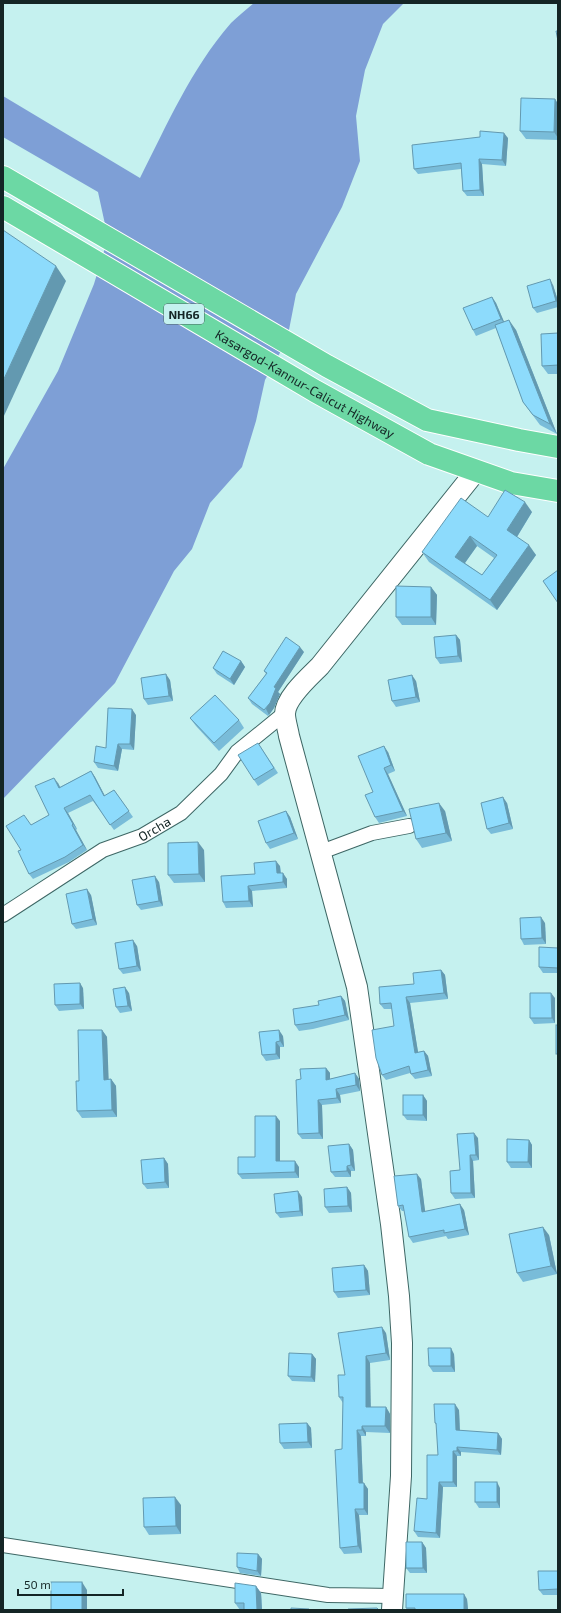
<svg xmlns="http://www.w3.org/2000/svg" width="561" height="1613" font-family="'Exo 2',sans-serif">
	<rect width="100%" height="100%" fill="#c5f1ef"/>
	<path fill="#7e9fd6" d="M254,3H404L383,24L365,70L356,116L360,161L342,207L296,294L287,340L265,380L256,421L242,467L210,503L192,549L174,571L115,683L3,799V469L58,371L94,284L108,238L98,192L3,137V96L140,178C167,125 191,69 231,23C238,16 246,10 254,3Z"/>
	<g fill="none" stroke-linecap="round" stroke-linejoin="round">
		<defs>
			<g id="minor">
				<path d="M321,852L372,833L409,826"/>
				<path id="s1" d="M3,915L103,850L142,836L181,813L221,774L237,752L285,713"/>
				<path d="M3,1545L328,1595L393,1596"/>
			</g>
			<path id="secondary" d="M392,1610L401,1476L402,1343L399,1296L391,1224L357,987L289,736C288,729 285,721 285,714C285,698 309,677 320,666L476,471"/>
			<g id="trunk">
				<path d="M3,177L327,366L427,420L519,440L558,447"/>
				<path id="s2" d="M3,207L315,391L429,454L511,483L558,491"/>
			</g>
		</defs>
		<use href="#minor" stroke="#3e6765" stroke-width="16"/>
		<use href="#secondary" stroke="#3e6765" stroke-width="22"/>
		<use href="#trunk" stroke="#fff" stroke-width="24"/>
		<use href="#minor" stroke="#fff" stroke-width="14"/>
		<use href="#secondary" stroke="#fff" stroke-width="20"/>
		<use href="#trunk" stroke="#6cd8a4" stroke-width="22"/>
	</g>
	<g fill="#79bcd9" fill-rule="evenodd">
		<path d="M555,99L558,104V140L526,139L520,131Z"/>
		<path d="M508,138L506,166L482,164L484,196H467L463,191L461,169L418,174L414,169Z"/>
		<path d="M553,285L558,301V307L537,313L533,308Z"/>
		<path d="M492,297L496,303L504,322L516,330L557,434L540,425L523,402L496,328L476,336L473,330Z"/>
		<path d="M558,333V374H548L542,366Z"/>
		<path d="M532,512L517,537L536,555L497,610L429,562L422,552L488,517ZM477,546L494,558L482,575L465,563Z"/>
		<path d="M431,587L437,595L436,625H402L396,617Z"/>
		<path d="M456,635L460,640L462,662L440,664L436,658Z"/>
		<path d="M304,652L278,692L280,694L274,708L269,715L268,716L252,704L248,698L266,674L264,671Z"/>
		<path d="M241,661L245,667L234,685L217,674L213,668Z"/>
		<path d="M170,680L173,701L148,705L144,699Z"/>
		<path d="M416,681L420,702L396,707L392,701Z"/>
		<path d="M136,715L134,750L122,749L118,771L98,768L94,762L106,748Z"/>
		<path d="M190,718L239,720L244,728L219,751L196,726Z"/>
		<path d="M258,743L278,773L258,786L254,780Z"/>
		<path d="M388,752L395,771L388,774L407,816L379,823L375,817L373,792Z"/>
		<path d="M91,771L95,777L105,796L114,790L133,817L114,830L93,801L68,813L77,829L76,830L87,850L69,862L33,879L29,874L21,850L31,825L49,815L58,783L60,787Z"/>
		<path d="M507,803L513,829L491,834L487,829Z"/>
		<path d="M286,811L290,817L298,839L270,849L266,843Z"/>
		<path d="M445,811L452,841L422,848L416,839Z"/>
		<path d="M204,850L205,882L174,883L168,875Z"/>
		<path d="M280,866L281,873L287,879V888L252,891L253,907L226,908L223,902L255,874Z"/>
		<path d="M159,882L163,906L141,910L137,905Z"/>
		<path d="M91,895L97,925L76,929L72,924Z"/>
		<path d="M545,923L546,944L524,945L521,939Z"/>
		<path d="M137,946L141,971L123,974L119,969Z"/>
		<path d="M558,948V973H543L539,967Z"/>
		<path d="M441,970L445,975L448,999L410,1003L418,1052L424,1051L428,1056L432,1076L415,1079L410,1073L386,1080L382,1075L394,1026L392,1009H384L380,1004L414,984Z"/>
		<path d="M83,988L84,1009L59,1011L55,1005Z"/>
		<path d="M129,993L132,1011L120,1013L116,1007Z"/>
		<path d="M341,996L345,1001L349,1020L313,1029L299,1031L295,1025L319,1005Z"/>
		<path d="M555,998V1023L534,1024L530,1018Z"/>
		<path d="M102,1030L107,1037L108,1079H111L116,1086L117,1117L82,1118L77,1111L79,1081Z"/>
		<path d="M283,1036L284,1047H280V1059L266,1061L262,1055Z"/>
		<path d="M326,1068L330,1073V1079L355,1073L359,1079L360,1091L340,1095L341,1103L322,1105L323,1139H302L298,1134L301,1079Z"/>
		<path d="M423,1095L427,1101V1121L407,1120L403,1115Z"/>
		<path d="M280,1121V1161L299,1167V1178L242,1179L238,1174L255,1157Z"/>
		<path d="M478,1138L479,1160L473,1161L475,1198L455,1199L451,1193Z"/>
		<path d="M529,1140L532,1145V1168H511L507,1162Z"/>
		<path d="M349,1144L353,1150L355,1171H351V1177H335L331,1172Z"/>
		<path d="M164,1158L168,1164L169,1188L147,1189L143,1184Z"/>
		<path d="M421,1179L425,1212L464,1210L469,1235L448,1239L446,1236L413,1243L409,1237L404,1211H402L398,1206Z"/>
		<path d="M347,1187L351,1193L352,1212L329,1213L325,1207Z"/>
		<path d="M302,1197L303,1216L280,1218L276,1213Z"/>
		<path d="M549,1235L557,1274L523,1282L517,1273Z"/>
		<path d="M364,1265L368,1271L370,1295L338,1298L334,1292Z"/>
		<path d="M386,1333L390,1360L370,1363V1407H386L390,1414V1433L366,1432V1436H361L363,1483L368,1489V1515H359L362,1553L344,1554L340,1548L343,1403L339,1397L345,1375Z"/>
		<path d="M312,1354L316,1359L315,1382L292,1381L288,1376Z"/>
		<path d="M454,1354L455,1372H433L429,1366Z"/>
		<path d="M459,1410L460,1431L498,1433L502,1439L501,1455L461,1452V1456H457V1487H443L440,1538L418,1537L414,1531L427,1499L438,1455L437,1426L435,1423Z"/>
		<path d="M307,1423L311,1428L312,1448L284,1449L280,1443Z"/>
		<path d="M500,1488V1508H479L475,1502Z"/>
		<path d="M181,1505V1534L149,1535L144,1527Z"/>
		<path d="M422,1542L426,1548L427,1573H410L406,1568Z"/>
		<path d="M258,1554L262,1559L261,1576L240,1573L237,1567Z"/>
		<path d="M558,1571V1595H543L539,1590Z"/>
		<path d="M256,1586L261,1593L262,1610H240L235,1603Z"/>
		<path d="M467,1599L468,1610H407L406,1608Z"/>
	</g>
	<g fill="#6399b0">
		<path d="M555,99L558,104V138L554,132Z"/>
		<path d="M504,133L508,138L506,166L502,160Z"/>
		<path d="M479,159L482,164L484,196L480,190Z"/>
		<path d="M56,266L66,281L3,418V381Z"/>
		<path d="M550,279L553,285L558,301V304L556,301Z"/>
		<path d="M492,297L496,303L505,324L501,319Z"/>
		<path d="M509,320L516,330L557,434L550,424Z"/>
		<path d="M525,502L532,512L515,540L507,530Z"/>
		<path d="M470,536L477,546L462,567L455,557Z"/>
		<path d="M529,545L536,555L497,610L490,600Z"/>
		<path d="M431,587L437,595L436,625L431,617Z"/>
		<path d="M456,635L460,640L462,662L458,656Z"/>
		<path d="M300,647L304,652L278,692L280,694L274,708L269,715L266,709L274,687Z"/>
		<path d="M241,661L245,667L234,685L230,679Z"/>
		<path d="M166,674L170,680L173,701L169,696Z"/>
		<path d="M412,675L416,681L420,702L416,697Z"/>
		<path d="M132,709L136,715L134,750L130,744Z"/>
		<path d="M118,744L122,749L118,771L114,766Z"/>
		<path d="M384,746L388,752L395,771L391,765Z"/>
		<path d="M384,768L388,774L407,816L403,811Z"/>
		<path d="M91,771L95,777L108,802L104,796Z"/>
		<path d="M54,778L58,783L63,793L59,788Z"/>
		<path d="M503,797L507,803L513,829L509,823Z"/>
		<path d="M439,803L445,811L452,841L446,833Z"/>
		<path d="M64,808L68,813L77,829L73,824Z"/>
		<path d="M286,811L290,817L298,839L294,833Z"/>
		<path d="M72,825L76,830L87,850L83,845Z"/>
		<path d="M198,842L204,850L205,882L199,874Z"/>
		<path d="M276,861L280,866L281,879L277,873Z"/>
		<path d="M283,873L287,879V888L283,882Z"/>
		<path d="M155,876L159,882L163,906L159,901Z"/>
		<path d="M248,886L252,891L253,907L249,901Z"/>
		<path d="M87,889L91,895L97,925L93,919Z"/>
		<path d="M541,917L545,923L546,944L542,938Z"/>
		<path d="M133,940L137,946L141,971L137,966Z"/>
		<path d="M441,970L445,975L448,999L444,993Z"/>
		<path d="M80,983L83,988L84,1009L80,1004Z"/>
		<path d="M125,987L129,993L132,1011L128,1006Z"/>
		<path d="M551,993L555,998V1023L552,1018Z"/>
		<path d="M341,996L345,1001L349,1020L345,1015Z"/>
		<path d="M406,997L410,1003L419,1058L415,1053Z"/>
		<path d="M102,1030L107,1037L109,1087L104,1080Z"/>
		<path d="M279,1030L283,1036L284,1047L280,1041Z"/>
		<path d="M276,1042L280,1047V1059L276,1054Z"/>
		<path d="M424,1051L428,1056L432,1076L428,1070Z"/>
		<path d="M326,1068L330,1073V1085L326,1080Z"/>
		<path d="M355,1073L359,1079L360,1091L356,1085Z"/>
		<path d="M111,1079L116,1086L117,1117L112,1110Z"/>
		<path d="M336,1089L340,1095L341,1103L337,1098Z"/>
		<path d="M423,1095L427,1101V1121L423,1115Z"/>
		<path d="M318,1100L322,1105L323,1139L319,1133Z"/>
		<path d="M276,1116L280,1121V1167L276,1161Z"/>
		<path d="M474,1133L478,1138L479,1160L476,1155Z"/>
		<path d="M529,1140L532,1145V1168L528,1162Z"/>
		<path d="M349,1144L353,1150L355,1171L351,1165Z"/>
		<path d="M470,1155L473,1161L475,1198L471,1193Z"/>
		<path d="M164,1158L168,1164L169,1188L165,1182Z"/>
		<path d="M295,1161L299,1167V1178L295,1172Z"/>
		<path d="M347,1166L351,1171V1177L347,1171Z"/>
		<path d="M417,1174L421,1179L426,1218L422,1212Z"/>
		<path d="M347,1187L351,1193L352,1212L348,1206Z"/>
		<path d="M298,1191L302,1197L303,1216L300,1211Z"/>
		<path d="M460,1204L464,1210L469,1235L465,1229Z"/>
		<path d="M543,1227L549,1235L557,1274L551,1266Z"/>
		<path d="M364,1265L368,1271L370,1295L366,1290Z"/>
		<path d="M382,1327L386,1333L390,1360L386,1353Z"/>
		<path d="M451,1348L454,1354L455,1372L451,1366Z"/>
		<path d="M312,1354L316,1359L315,1382L311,1377Z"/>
		<path d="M366,1356L370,1363L371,1413L366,1407Z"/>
		<path d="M455,1404L459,1410L460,1436L456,1430Z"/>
		<path d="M386,1407L390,1414V1433L385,1426Z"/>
		<path d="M307,1423L311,1428L312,1448L308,1442Z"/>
		<path d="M362,1426L366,1432V1436L362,1430Z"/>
		<path d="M357,1430L361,1436L363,1489L359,1483Z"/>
		<path d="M498,1433L502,1439L501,1455L497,1450Z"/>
		<path d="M457,1447L461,1452V1456L457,1451Z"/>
		<path d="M453,1451L457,1456V1487L453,1482Z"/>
		<path d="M439,1482L443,1487L440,1538L436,1533Z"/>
		<path d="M497,1482L500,1488V1508L497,1502Z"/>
		<path d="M364,1483L368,1489V1515L364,1509Z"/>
		<path d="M175,1497L181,1505V1534L176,1526Z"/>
		<path d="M355,1509L359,1515L362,1553L358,1546Z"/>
		<path d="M422,1542L426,1548L427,1573L423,1568Z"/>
		<path d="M258,1554L262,1559L261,1576L257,1571Z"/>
		<path d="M82,1582L87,1590V1610H82Z"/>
		<path d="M256,1586L261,1593L262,1610H257Z"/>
		<path d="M464,1594L467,1599L468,1610H464Z"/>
	</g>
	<g fill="#8ddbfc" stroke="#6399b0" fill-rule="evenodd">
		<path d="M556,31H558V41Z"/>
		<path d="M521,98L555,99L554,132L520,131Z"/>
		<path d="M480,131L504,133L502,160L479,159L480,190L463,191L461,163L414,169L412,145L480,137Z"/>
		<path d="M3,230L56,266L3,381Z"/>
		<path d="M550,279L556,301L533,308L527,286Z"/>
		<path d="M492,297L501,319L473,330L463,308Z"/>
		<path d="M509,320L550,424L533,415L523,402L495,325Z"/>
		<path d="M558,333V365L542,366L541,334Z"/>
		<path d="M505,490L525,502L507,530L529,545L490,600L422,552L461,498L488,517ZM470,536L497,555L482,575L455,557Z"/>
		<path d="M558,570V603L543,581Z"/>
		<path d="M396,586L431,587V617H396Z"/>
		<path d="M456,635L458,656L436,658L434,637Z"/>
		<path d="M286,637L300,647L274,687L276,688L270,703L264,710L248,698L267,673L264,671Z"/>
		<path d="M223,651L241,661L230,679L213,668Z"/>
		<path d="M166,674L169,696L144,699L141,678Z"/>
		<path d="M412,675L416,697L392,701L388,680Z"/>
		<path d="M215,695L239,720L214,743L190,718Z"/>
		<path d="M108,708L132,709L130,744H118L114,766L94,762L96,746L106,748Z"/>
		<path d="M258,743L274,768L254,780L238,755Z"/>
		<path d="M384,746L391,765L384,768L403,811L375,817L365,795L373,792L358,756Z"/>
		<path d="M91,771L104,796L114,790L129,811L110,825L90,795L64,808L73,824L72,825L83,845L65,857L29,874L18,851L21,850L6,826L24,815L31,825L49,815L35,786L54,778L59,788Z"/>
		<path d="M503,797L509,823L487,829L481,803Z"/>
		<path d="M439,803L446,833L416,839L409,809Z"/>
		<path d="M286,811L294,833L266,843L258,821Z"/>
		<path d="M198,842L199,874L168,875V843Z"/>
		<path d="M276,861L277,873H283V882L248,886L249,901L223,902L221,876L255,874L254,863Z"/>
		<path d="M155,876L159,901L137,905L132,880Z"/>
		<path d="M87,889L93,919L72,924L66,894Z"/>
		<path d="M541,917L542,938L521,939L520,918Z"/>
		<path d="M133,940L137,966L119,969L115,943Z"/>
		<path d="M539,947L558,948V968L539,967Z"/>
		<path d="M441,970L444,993L406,997L415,1053L424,1051L428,1070L411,1074L409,1066L382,1075L376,1058L372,1030L394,1026L391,1003L380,1004L379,987L414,984L413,973Z"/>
		<path d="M80,983V1004L55,1005L54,984Z"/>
		<path d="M125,987L128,1006L116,1007L113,989Z"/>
		<path d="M530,993H551L552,1018H530Z"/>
		<path d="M341,996L345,1015L310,1023L295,1025L293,1009L319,1005L318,1001Z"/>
		<rect x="556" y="1025" width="2" height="29"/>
		<path d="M78,1030H102L104,1080L111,1079L112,1110L77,1111L76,1081H79Z"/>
		<path d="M279,1030L280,1041L276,1042V1054L262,1055L259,1032Z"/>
		<path d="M326,1068V1080L355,1073L356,1085L336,1089L337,1098L318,1100L319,1133L298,1134L296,1080L301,1079L300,1069Z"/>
		<rect x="403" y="1095" width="20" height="20"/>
		<path d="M255,1116H276V1161H295V1172L238,1174V1157H255Z"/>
		<path d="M474,1133L476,1155H470L471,1193H451L450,1171L460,1170L457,1134Z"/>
		<path d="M507,1139L529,1140L528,1162H507Z"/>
		<path d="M349,1144L351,1165L347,1166V1171L331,1172L328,1146Z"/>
		<path d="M164,1158L165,1182L143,1184L141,1160Z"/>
		<path d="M417,1174L422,1212L460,1204L465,1229L444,1233V1230L409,1237L403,1205L398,1206L394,1176Z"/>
		<path d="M347,1187L348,1206L325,1207L324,1189Z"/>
		<path d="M298,1191L300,1211L276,1213L274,1194Z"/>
		<path d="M543,1227L551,1266L517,1273L509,1234Z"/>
		<path d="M364,1265L366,1290L334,1292L332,1268Z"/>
		<path d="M382,1327L386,1353L366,1356V1407H386L385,1426H362V1430H357L359,1483H364V1509H355L358,1546L340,1548L335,1450L342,1449L343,1397H339L338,1375H345L338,1333Z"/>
		<path d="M428,1348H451V1366H429Z"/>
		<path d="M289,1353L312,1354L311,1377L288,1376Z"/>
		<path d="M434,1404H455L456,1430L498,1433L497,1450L457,1447V1451H453V1482H439L436,1533L414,1531L417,1498L427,1499V1455H438L436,1423H435Z"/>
		<path d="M307,1423L308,1442L280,1443L279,1424Z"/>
		<rect x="475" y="1482" width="22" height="20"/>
		<path d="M175,1497L176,1526L144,1527L143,1498Z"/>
		<path d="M406,1542H422L423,1568H406Z"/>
		<path d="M237,1553L258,1554L257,1571L237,1567Z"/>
		<path d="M538,1571H558V1589L539,1590Z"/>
		<rect x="51" y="1582" width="31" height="28"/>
		<path d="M235,1583L256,1586L257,1610H244V1603H235Z"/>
		<path d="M406,1594H464V1610H415V1608H406Z"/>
		<path d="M291,1608L309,1609V1610H291Z"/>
		<path d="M377,1608L379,1610H348V1609Z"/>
	</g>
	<g text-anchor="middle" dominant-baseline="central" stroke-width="3" stroke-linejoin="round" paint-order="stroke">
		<rect fill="#c5f1ef" stroke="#496262" stroke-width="1" x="164" y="304" width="40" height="20" rx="3"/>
		<g font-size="12" font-weight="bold" fill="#142525">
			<text x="184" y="314">NH66</text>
		</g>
		<g font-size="13" fill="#142525" stroke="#c5f1ef">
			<text stroke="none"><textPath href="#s2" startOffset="350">Kasargod-Kannur-Calicut Highway</textPath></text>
			<text stroke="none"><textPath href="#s1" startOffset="175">Orcha</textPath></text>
		</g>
	</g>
	<rect width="561" height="1613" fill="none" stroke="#142525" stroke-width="8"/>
	<path d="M18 1589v6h105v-6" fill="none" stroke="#142525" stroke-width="2"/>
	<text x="24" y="1589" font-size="12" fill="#142525" stroke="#c5f1ef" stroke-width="3" paint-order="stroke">50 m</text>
</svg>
